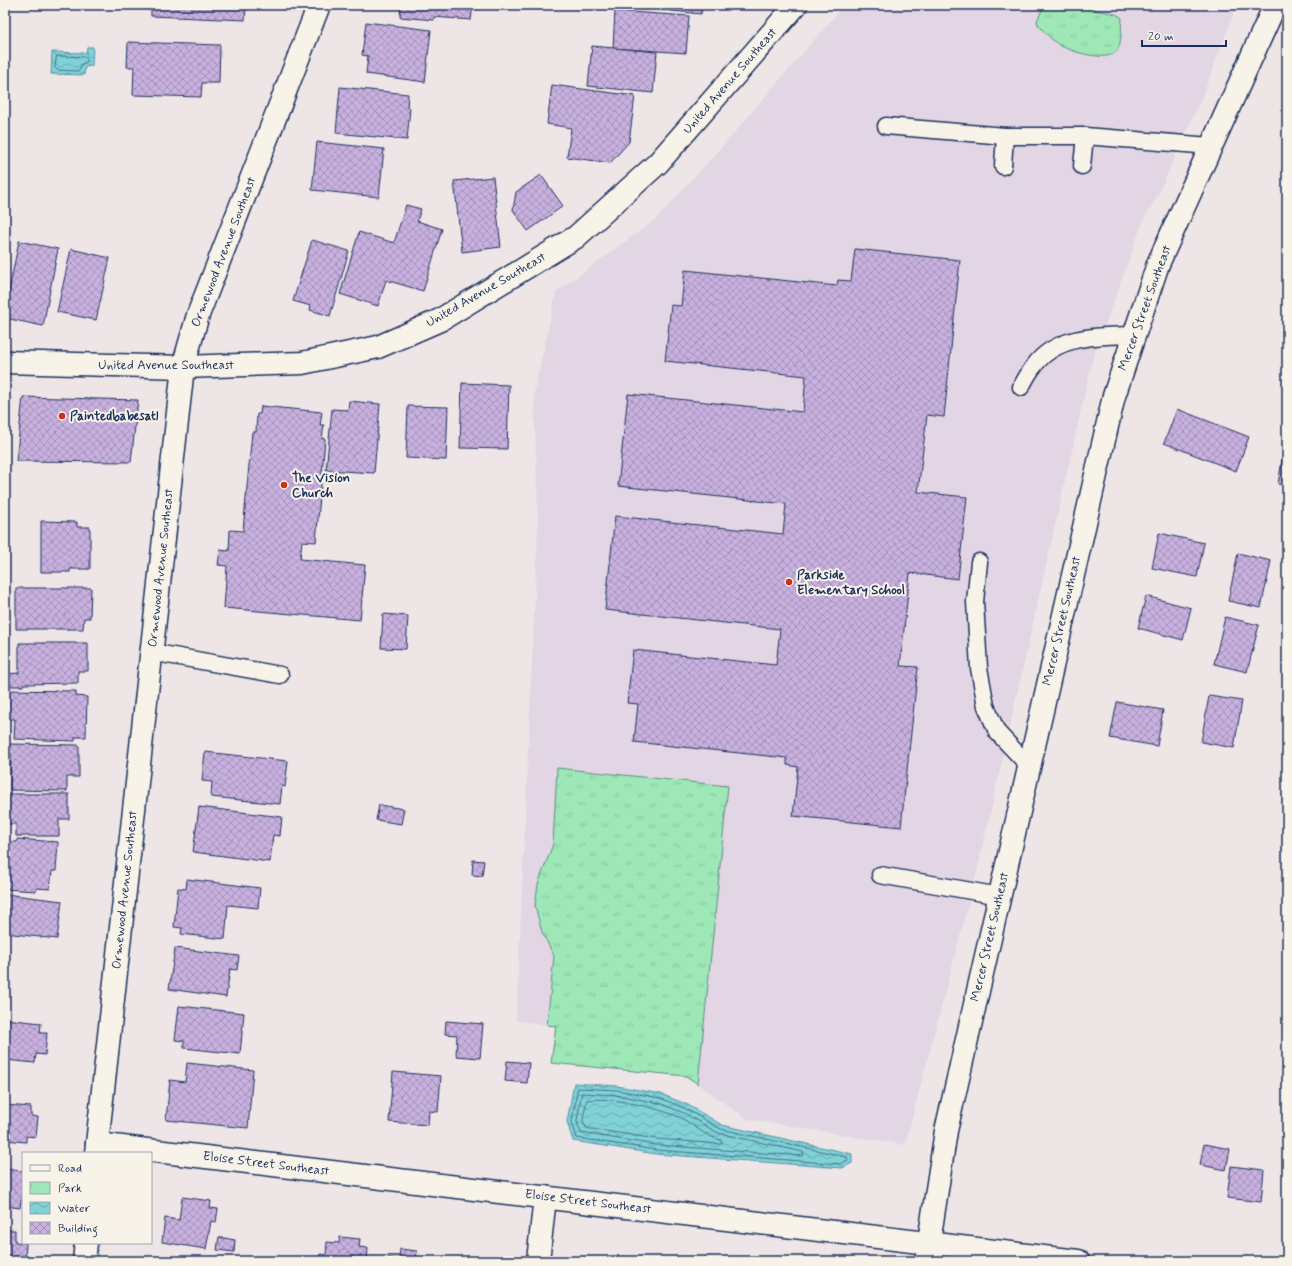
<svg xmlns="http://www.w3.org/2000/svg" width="1292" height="1266" font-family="Mynerve,sans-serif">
	<defs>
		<pattern id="park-tufts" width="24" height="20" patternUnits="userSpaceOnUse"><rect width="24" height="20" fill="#9ee7b6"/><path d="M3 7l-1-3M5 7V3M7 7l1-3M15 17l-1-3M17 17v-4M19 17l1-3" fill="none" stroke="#88c69f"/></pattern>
		<pattern id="water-waves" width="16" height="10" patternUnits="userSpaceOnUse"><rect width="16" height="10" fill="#80d2d7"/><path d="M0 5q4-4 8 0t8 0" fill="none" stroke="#68abb2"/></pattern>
		<pattern id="building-cross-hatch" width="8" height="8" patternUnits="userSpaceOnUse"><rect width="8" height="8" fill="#c9b1df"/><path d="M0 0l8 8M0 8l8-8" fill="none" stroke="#a290b8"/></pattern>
	</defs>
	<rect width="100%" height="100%" fill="#eee6e6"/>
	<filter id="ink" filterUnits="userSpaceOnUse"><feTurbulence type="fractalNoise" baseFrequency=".025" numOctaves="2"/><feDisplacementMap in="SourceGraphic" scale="8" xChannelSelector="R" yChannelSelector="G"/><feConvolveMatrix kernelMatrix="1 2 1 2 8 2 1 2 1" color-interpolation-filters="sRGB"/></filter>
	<g filter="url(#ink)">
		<path fill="#e3d6e4" d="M844,5H1237L1205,90L1158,195L1143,221L1092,362L977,872L905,1145L747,1119L686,1076L551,1063L555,1026L516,1021L538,524L534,393L556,292L655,220L733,134Z"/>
		<g fill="url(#park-tufts)" stroke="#5c8b8a">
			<path d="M1044,5H1089C1098,15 1112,9 1122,18C1121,27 1122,41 1118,49C1111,64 1073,52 1061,46C1052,41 1045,32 1038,25L1037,21Z"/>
			<path d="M557,768L728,786L698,1084L686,1076L551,1063L556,1026L547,1025L554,956L542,932L535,906L538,884L553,844Z"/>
		</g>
		<g fill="url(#water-waves)" stroke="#5891a7">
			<path d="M87,47H93L92,66L85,67L84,75L51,74L52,52L86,53Z"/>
			<path d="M574,1083L617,1086L661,1094L688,1105L722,1125L852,1154V1163L842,1168L656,1154L573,1141L567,1122Z"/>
		</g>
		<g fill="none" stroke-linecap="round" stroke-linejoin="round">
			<g stroke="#43708e" stroke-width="1">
				<path d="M57,56L86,57L88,61L82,64L79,71L57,70L55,68Z"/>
				<path d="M578,1088L617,1090L660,1098L686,1109L721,1129L847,1157L848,1160L840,1164L656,1150L577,1138L572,1122Z"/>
				<path d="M582,1093L616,1095L659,1103L684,1113L718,1133L803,1152L804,1155L802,1156L657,1145L581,1133L577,1122Z"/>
				<path d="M587,1100C610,1096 659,1108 681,1118C694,1125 706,1137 721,1140L722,1143L720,1144L657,1139L586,1128L583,1121Z"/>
			</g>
		</g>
		<g fill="url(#building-cross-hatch)" stroke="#1b2f5e">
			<path d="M151,5H246L245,20L151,16Z"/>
			<path d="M401,5H473L471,20L434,17V20L400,17Z"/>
			<path d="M634,5H702L701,14L634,7Z"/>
			<path d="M615,11L689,16L686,53L613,48Z"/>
			<path d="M366,22L431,30L425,82L366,74L368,56L362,55Z"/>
			<path d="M128,42L220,45L219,83H202L201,97L133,95L134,67H127Z"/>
			<path d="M592,46L657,52L653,93L588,86Z"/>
			<path d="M552,85L635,96L629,142L610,163L567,157L571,128L547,124Z"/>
			<path d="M340,87L408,94L407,108H410L407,140L336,133Z"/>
			<path d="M317,142L384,149L379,197L312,190Z"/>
			<path d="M541,175L563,206L528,231L513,210L516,192Z"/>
			<path d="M493,177L501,247L462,252L454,181Z"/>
			<path d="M406,205L421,209L417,221L442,229L423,291L386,280L378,306L340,294L359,232L394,243Z"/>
			<path d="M312,240L349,251L330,316L310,310L311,306L293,301Z"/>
			<path d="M19,241L58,249L43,326L5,318V310Z"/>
			<path d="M71,249L110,258L96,320L57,312Z"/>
			<path d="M855,249L960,260L944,417L927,415L918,492L967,497L958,579L910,573L900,666L918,667L901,827L793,816L798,767L787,765V758L634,742L638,704L627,703L633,650L776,665L780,629L605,610L615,516L783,534L786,504L618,486L628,394L803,412L806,376L665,361L671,305L681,306L685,270L837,286L838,280L851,281Z"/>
			<path d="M462,383L509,385L507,449L460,448Z"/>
			<path d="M23,397L138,400L131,462L16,461Z"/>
			<path d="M349,401L380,404L374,473L326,470L332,409L348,410Z"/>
			<path d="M261,406L322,412L320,425H324L322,439H325L316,542L302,541L300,559L365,565L360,620L224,608L227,566L218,565L220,550L229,551L230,530L243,531L252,432H256L257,414H260Z"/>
			<path d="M408,406L448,407L446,460L406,458Z"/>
			<path d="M1177,409L1249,437L1236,471L1164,443Z"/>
			<path d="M1283,455L1287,456V486L1278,484Z"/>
			<path d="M41,521L77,522V527H90V569H70V572H41Z"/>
			<path d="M1159,533L1204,543L1197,577L1152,568Z"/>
			<path d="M1238,553L1271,561L1261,608L1228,601Z"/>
			<path d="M16,588H91L90,618H84L83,629H16Z"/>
			<path d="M1146,596L1191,608L1183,640L1138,628Z"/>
			<path d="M383,614L408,616L406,649L381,648Z"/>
			<path d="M1225,617L1259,625L1247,672L1214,664Z"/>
			<path d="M19,643H88V671H78V683L23,684V686H6L5,674L19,673Z"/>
			<path d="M5,690L76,691V696L87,697L86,737H75V741L14,739L15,719H5Z"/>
			<path d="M1209,696L1242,701L1234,748L1201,742Z"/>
			<path d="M1117,702L1163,710L1157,746L1110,738Z"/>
			<path d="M7,744L79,745V777H67V791L10,790L11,753H6Z"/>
			<path d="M205,752L288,761L285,787L282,786L280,804L211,797L212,782L202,781Z"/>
			<path d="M5,794H69V819H59V836H16V824H5Z"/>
			<path d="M379,805L404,809L401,824L376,820Z"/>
			<path d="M199,807L282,817L280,836L273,835L270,862L193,852Z"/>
			<path d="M17,839L58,842L56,871H52L50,889L36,888V891L5,889V842H17Z"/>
			<path d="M473,860L484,861L482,876L472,875Z"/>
			<path d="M187,879L260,888L258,908L228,905L225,939L181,934L182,928L174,927L178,888L186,889Z"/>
			<path d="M5,894L62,901L57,939L5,933Z"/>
			<path d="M175,948L239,956L237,970L230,969L226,997L169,989Z"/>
			<path d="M179,1006L244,1013L240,1054L184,1048V1041L175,1040Z"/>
			<path d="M5,1019L41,1023L40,1033H47L45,1055L36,1054L35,1063L5,1060Z"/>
			<path d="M446,1021L483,1024L480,1058L456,1056L457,1035L445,1034Z"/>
			<path d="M507,1061L529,1063L527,1083L505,1081Z"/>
			<path d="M187,1063L253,1070L248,1128L166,1120L170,1080L185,1082Z"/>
			<path d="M393,1072L441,1076L438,1112L429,1111L428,1125L389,1122Z"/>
			<path d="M5,1105L31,1107V1116L38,1117L36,1137L26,1136V1142L5,1140Z"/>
			<path d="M1204,1144L1230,1149L1226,1170L1200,1165Z"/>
			<path d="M1231,1166L1264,1170L1261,1202L1227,1198Z"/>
			<path d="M5,1169L23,1171V1200H21L20,1208L5,1206Z"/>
			<path d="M182,1197L211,1201L210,1208L218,1209L216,1222L211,1221L206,1249L162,1242L165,1218L179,1220Z"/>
			<path d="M5,1230H15V1242L26,1243L25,1261H5Z"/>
			<path d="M219,1237L235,1240L234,1252L217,1250Z"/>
			<path d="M340,1237L360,1239L359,1247L368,1248L367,1261H319L320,1254L326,1255L327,1242L339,1243Z"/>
			<path d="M400,1249L417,1251L416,1261H420H388V1258L399,1259Z"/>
		</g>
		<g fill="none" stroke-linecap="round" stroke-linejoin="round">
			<defs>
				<g id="service">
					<path d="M886,126L1005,136"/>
					<path d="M1003,166L1005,136H1085"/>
					<path d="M1082,166L1085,136L1211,146"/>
					<path d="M1021,387C1025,380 1029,372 1034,366C1057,334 1100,336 1135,335"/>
					<path d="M979,562L975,602L979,668L986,706L997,732L1029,766"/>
					<path d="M151,652L280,675"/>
					<path d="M880,875L1000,896"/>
				</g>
				<g id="minor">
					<path d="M97,1144L1078,1261"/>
					<path d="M96,1153L183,367L198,315L319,5"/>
					<path d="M84,1261L86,1243"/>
					<path d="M538,1261L545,1197"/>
					<path d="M926,1261L946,1131L1114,396L1158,264L1275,5"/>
				</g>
				<path id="tertiary" d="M5,362L183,367L302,363L378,347L440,320L576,237L658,163L796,5"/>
			</defs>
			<use href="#service" stroke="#1b2f5e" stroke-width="19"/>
			<use href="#minor" stroke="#1b2f5e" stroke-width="25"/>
			<use href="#tertiary" stroke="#1b2f5e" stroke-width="25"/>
			<use href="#service" stroke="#f7f3e8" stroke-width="16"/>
			<use href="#minor" stroke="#f7f3e8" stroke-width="22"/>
			<use href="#tertiary" stroke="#f7f3e8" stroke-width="22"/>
		</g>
	</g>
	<g fill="#c8321e" stroke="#f7f3e8" stroke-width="1.5">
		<circle cx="62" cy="416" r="4"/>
		<circle cx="284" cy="485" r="4"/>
		<circle cx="789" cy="582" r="4"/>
	</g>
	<g text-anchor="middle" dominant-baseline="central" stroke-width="4" stroke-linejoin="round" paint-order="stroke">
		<g font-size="13" fill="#1b2f5e" stroke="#f7f3e8">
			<text transform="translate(730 81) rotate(-49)">United Avenue Southeast</text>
			<text transform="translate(224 252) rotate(-69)">Ormewood Avenue Southeast</text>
			<text transform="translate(486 290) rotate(-30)">United Avenue Southeast</text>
			<text transform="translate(1145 308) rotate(-70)">Mercer Street Southeast</text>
			<text x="166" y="365">United Avenue Southeast</text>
			<text transform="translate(161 568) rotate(-84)">Ormewood Avenue Southeast</text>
			<text transform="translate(1062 621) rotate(-77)">Mercer Street Southeast</text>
			<text transform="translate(125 890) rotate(-84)">Ormewood Avenue Southeast</text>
			<text transform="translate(990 937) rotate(-77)">Mercer Street Southeast</text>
			<text transform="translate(266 1164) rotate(7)">Eloise Street Southeast</text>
			<text transform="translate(588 1202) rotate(7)">Eloise Street Southeast</text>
		</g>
		<g font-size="13" font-weight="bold" fill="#1b2f5e" stroke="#f7f3e8" text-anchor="start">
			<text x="70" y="416">Paintedbabesatl</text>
			<text x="292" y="478">The Vision<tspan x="292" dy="15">Church</tspan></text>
			<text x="797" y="575">Parkside<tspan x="797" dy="15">Elementary School</tspan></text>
		</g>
	</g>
	<rect width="1292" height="1266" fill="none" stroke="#f7f3e8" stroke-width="20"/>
	<rect x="10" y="10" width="1272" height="1246" fill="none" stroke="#1b2f5e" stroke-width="1.5" filter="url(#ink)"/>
	<rect x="22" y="1152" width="130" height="92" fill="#f7f3e8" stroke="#9fa5b1"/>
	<rect x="30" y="1165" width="20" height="6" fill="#f7f3e8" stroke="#9fa5b1"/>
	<text x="58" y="1172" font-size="12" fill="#1b2f5e">Road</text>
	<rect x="30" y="1182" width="20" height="12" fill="url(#park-tufts)" stroke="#9fa5b1"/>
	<text x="58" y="1192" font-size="12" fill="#1b2f5e">Park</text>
	<rect x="30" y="1202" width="20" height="12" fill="url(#water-waves)" stroke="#9fa5b1"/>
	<text x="58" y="1212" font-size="12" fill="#1b2f5e">Water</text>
	<rect x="30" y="1222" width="20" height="12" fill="url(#building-cross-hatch)" stroke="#9fa5b1"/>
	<text x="58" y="1232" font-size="12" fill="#1b2f5e">Building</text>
	<path d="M1142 40v6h84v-6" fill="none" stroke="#1b2f5e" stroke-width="2"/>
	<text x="1148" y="40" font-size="12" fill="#1b2f5e" stroke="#f7f3e8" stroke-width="3" paint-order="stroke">20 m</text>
</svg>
